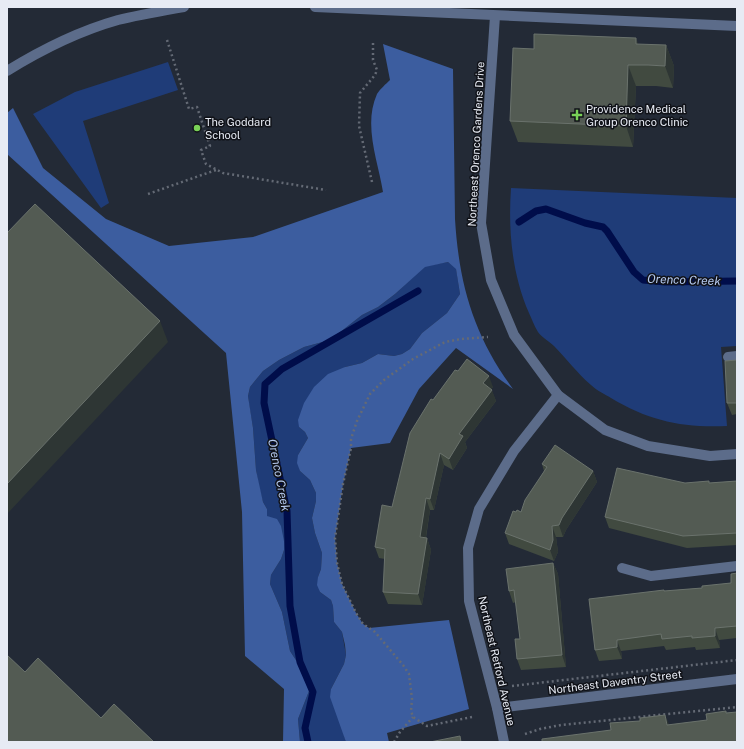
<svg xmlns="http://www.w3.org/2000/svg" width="744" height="749" font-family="'Public Sans',sans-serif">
	<rect width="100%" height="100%" fill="#232a36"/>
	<g fill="#1f3c78">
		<path d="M168,62L178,90L83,121L109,203L101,208L33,114L75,92Z"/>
		<path d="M511,188L737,198V346L721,347L727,426C683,428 649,421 611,398C605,394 597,391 591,385C577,373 567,359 554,346C549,341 541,337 538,332C534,326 532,319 529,313C512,274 508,231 511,188Z"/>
		<path d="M448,262L456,268L460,294L447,313L422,333L410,349L402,354L394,356L378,354L362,363L345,367L299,427L305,432L308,438L298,455L300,471L310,480L316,493V501L312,518L315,533L322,553L321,569L318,577L320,592L331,600L333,606L334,622L342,632L346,655L344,664L331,689L346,742H300L298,719L309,691L305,674L290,651L282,612L270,584L271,575L281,559L284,550V541L267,516V509L263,502L259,487L256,470L253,428L249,404L248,396L250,387L263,371L279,360L304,347L330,340L362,315L378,307L395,294L425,266Z"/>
	</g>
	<path fill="#3c5d9f" d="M383,44L453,69L455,219C459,285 474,336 513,389L456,348L419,389L390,443L351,448L343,484L335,538L337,563L342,584L356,613L363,624L369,628L449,620L469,709L387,733L389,742H346L330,697L331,689L344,664L346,655L345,645L342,632L334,622L333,606L331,600L320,592L317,585L318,577L321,569L322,553L315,533L312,518L316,501V493L310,480L300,471L297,463L298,455L308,438L305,432L299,427L298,420L304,403L314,387L328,374L345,367L362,363L378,354L394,356L402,354L410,349L422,333L447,313L460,294L456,269L448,262L425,267L395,294L378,307L362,315L330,340L304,347L279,360L263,371L250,387L248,396L253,428L256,470L263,502L267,509V516L277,519L281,526L284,541V550L281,559L271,575L270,584L282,612L290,651L305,674L308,683L309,691L298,719L300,742H283L284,689L245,656L242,512L226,353L7,154V113L13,108L43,168L106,219L169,246L253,237L383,192C378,161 363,125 377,94C380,89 386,84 390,80Z"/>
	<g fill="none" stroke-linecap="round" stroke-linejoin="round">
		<g stroke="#000d4a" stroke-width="7">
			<path d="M519,222L536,211L546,209L585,223L603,227L607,231L634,272L643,280L665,282L737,281"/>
			<path d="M308,742L305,728L313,692L300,662L290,606L287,511L264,403L265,384L282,369L418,291"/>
		</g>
		<g stroke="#646a75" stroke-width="2.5" stroke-dasharray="2 3" stroke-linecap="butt">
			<path d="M167,40L189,109L197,107L210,146L201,150L206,164L223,173L326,190"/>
			<path d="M372,182L359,126L360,93L375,75L377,70L373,60V40"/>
			<path d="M148,194L216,170"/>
			<path d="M512,686L737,660"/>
			<path d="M472,717L427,726L413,717L411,711L412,699L409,674L403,665L375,632L363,624L356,613L342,584L337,563L335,538L343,484L351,448V439L357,421L370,394L384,380L413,359L445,342L461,339L488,337"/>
			<path d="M525,734L540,729L561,725L737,707"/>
			<path d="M394,742L400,732L413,717"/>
		</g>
		<g stroke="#5c6c8a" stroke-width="10">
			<path d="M728,357L737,356"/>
			<path d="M622,568L651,576L737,566"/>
		</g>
		<g stroke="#5c6c8a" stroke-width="10">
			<path d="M495,16L481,223L491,280L514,335L558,395L605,430L648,446L710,456L737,454"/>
			<path d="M497,708L737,679"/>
			<path d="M504,742L497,708L469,601L468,548L479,509L514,451L558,395"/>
		</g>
		<g stroke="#5c6c8a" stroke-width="10">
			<path d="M315,7L737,26"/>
			<path d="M7,71C41,50 79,31 118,20C139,15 162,11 184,7"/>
		</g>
	</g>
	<g fill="#414a40">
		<path d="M666,45L674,66L673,88L656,86H636L633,147L518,142L510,121L534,49Z"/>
		<path d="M737,360V414L732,415L727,403Z"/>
		<path d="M458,371L493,387L491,389L496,401L465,442L467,448L453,470L444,465L434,510H430L426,538H427L431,550L422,605L388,604L383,592L385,559L379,558L375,547L392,507L433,400Z"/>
		<path d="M542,464L593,471L597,482L566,530L563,537H556L558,552L554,561L509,544L505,533L516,512H521L544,471Z"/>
		<path d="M737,481V545L687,548L609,528L605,517L685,483H709Z"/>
		<path d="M553,563L558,574L566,667L521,670L517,659L520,639L516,602L513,603L509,591Z"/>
		<path d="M737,573V638L719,640L720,648L696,650L695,647L666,650L664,646L621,651L622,659L599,661L595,650L664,591L702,588L731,583Z"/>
	</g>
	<g fill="#2e3634">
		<path d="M636,38L644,59L643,65L636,44Z"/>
		<path d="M666,45L674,66L673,88L665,66Z"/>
		<path d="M628,65L636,86L633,147L626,126Z"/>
		<path d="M160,321L168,342L7,514V484Z"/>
		<path d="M489,376L493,387L487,395L483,383Z"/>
		<path d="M492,390L496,401L465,442L467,448L453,470L449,459L459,434Z"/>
		<path d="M440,453L444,465L434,510L430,499Z"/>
		<path d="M593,471L597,482L566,530L563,537L559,525L562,518Z"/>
		<path d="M426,498L430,510L424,548L420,537Z"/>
		<path d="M552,526L556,537L558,552L554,561L550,550Z"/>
		<path d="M427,538L431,550L422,605L418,594Z"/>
		<path d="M553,563L558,574L566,667L562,655Z"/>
		<path d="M715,628L719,640L720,648L715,636Z"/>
		<path d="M617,640L621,651L622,659L617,647Z"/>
		<path d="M665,715L670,726L667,725Z"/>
	</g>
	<g fill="#535b53" stroke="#6a726c">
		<path d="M534,34L636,38V44L666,45L665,66L648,65H628L626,126L510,121L513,48L534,49Z"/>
		<path d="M35,204L160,321L7,484V233Z"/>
		<path d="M467,359L489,376L483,383L492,390L459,434L463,436L449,459L440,453L430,499L426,498L420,537L427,538L418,594L383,592L385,549L375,547L382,505L392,507L410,433L431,399L433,400L455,370L458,371Z"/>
		<path d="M737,360V403H727L725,361Z"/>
		<path d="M555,445L593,471L562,518L559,525L552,526L553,540L550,550L505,533L513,511L516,512L517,510L521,512L525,500L547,467L542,464Z"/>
		<path d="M617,468L685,483L709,481V483L737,481V533L683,536L605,517Z"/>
		<path d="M553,563L562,655L517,659L515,639H520L514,590L509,591L506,569Z"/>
		<path d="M737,573V626L715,628V636L692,638V636L662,639L661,634L617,640V647L595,650L589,599L664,590V591L702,588V586L731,583V574Z"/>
		<path d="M7,655L25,672L38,658L101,718L114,704L154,742H7Z"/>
		<path d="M726,711V713L737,712V742H542V739L611,730L610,723L640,721V718L665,715L667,725L707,720L706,714Z"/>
		<path d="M460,736L461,742H430Z"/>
	</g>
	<g fill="#79d157" stroke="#101218" stroke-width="1.5">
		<path d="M575 109h4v4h4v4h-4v4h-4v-4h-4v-4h4z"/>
		<circle cx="197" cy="128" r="4"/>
	</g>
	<g text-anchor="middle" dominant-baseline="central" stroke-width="3" stroke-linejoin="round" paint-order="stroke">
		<g font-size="11" fill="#e7ebf4" stroke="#101218" text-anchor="start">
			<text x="586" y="109">Providence Medical<tspan x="586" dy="13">Group Orenco Clinic</tspan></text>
			<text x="205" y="122">The Goddard<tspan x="205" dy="13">School</tspan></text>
		</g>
		<g font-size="11" fill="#e7ebf4" stroke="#101218">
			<text transform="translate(476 144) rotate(-87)">Northeast Orenco Gardens Drive</text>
			<text transform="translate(497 661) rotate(77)">Northeast Retford Avenue</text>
			<text transform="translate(615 682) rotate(-7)">Northeast Daventry Street</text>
		</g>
		<g font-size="12" font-style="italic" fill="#b4c8ee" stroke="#101218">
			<text transform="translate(684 280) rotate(2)">Orenco Creek</text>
			<text transform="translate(279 475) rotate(79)">Orenco Creek</text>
		</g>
	</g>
	<rect width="744" height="749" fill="none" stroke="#e7ebf4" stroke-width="16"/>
</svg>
